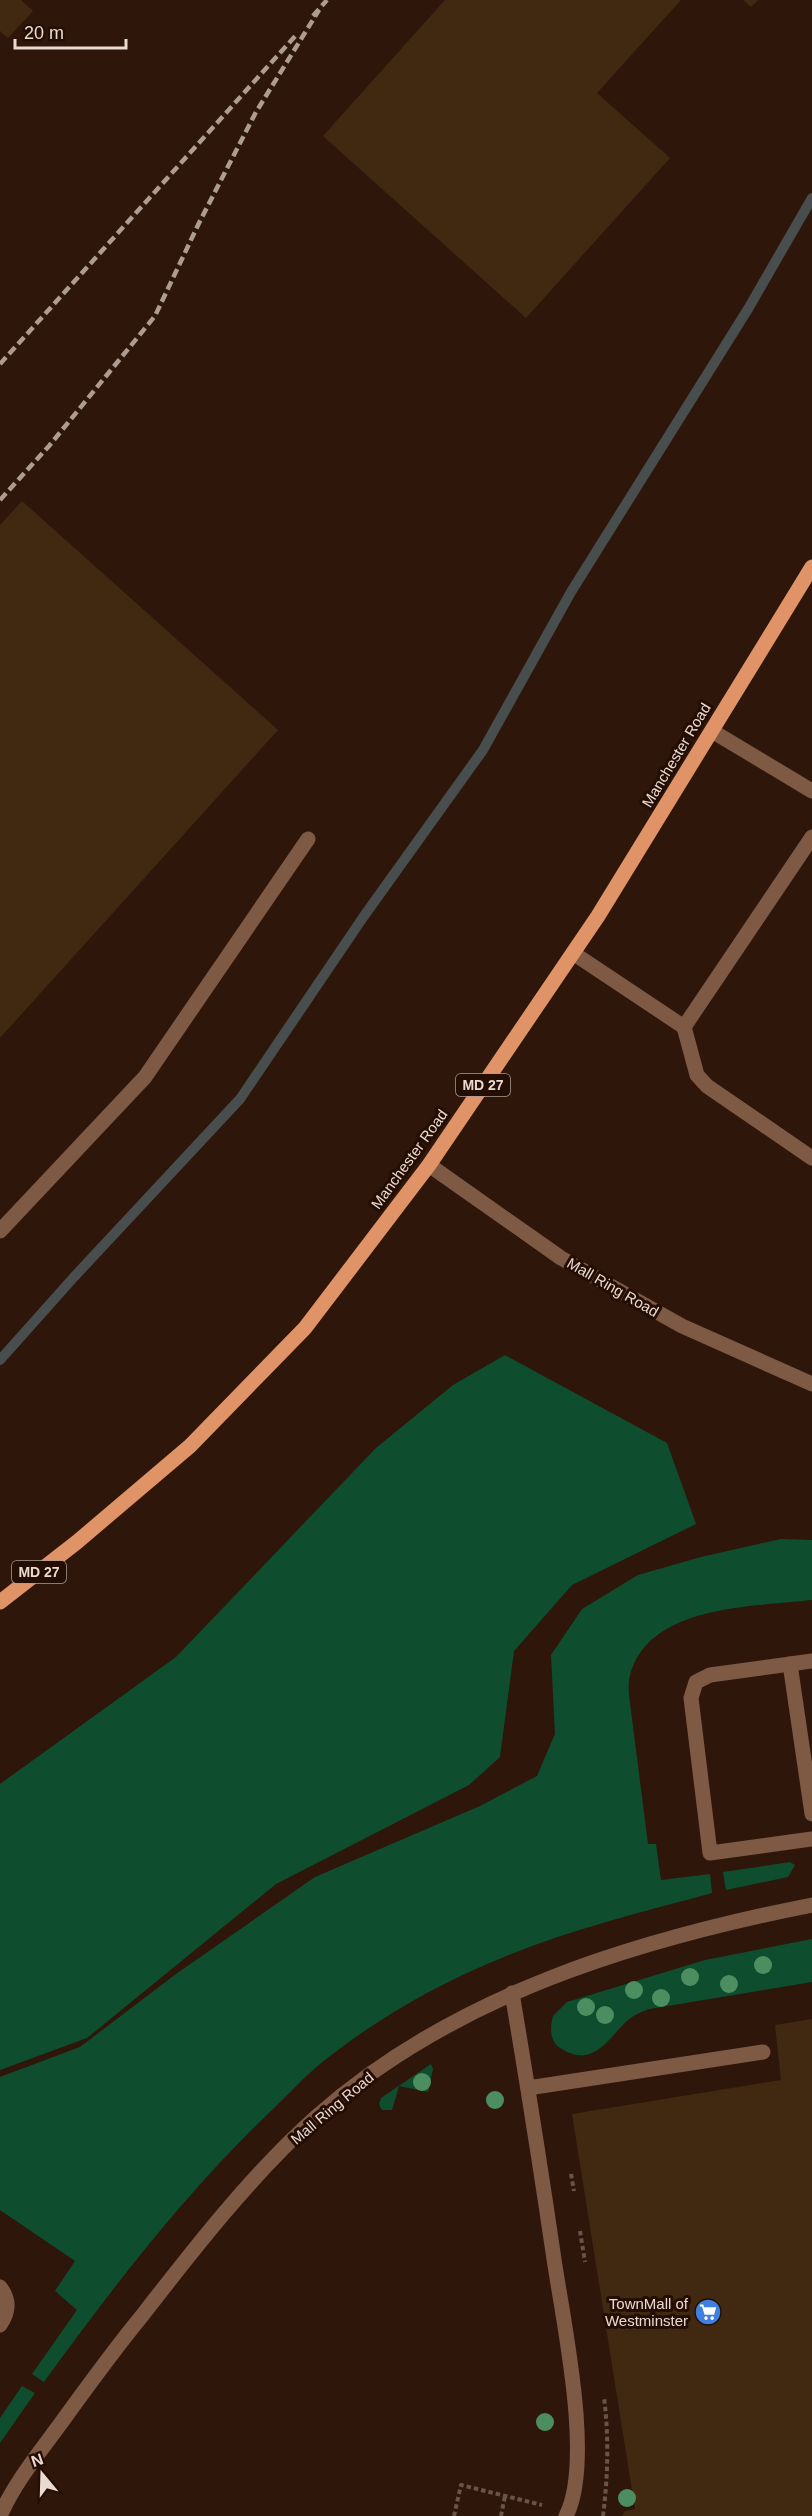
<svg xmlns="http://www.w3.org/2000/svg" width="812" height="2516" font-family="Arial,sans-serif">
	<rect width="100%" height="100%" fill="#2e160b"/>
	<g fill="#0e4e2f">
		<path d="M505,1355L667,1443L696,1524L572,1585L514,1651L500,1757L469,1785L276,1884L87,2038L0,2070V1784L176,1657L376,1448L453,1385Z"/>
		<path d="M781,1539L812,1540V1600C753,1607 644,1604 629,1680C628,1687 629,1696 630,1703L648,1844H656L661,1880L710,1874L712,1893C643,1912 571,1929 504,1957C439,1983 374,2020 320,2064C303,2078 287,2096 271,2111C185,2193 113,2287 44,2382L32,2374L77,2310L55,2291L75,2261L0,2210V2077L80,2047L176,1974L315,1877L480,1806L537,1776L555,1734L551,1655L582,1609L638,1575L701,1557Z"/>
		<path d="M790,1862L795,1865L788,1877L726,1890L723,1872Z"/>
		<path d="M812,1939V1982L649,2009C641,2012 634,2015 628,2020C609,2037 594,2069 562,2049C549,2042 550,2028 553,2016L567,2002L705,1960Z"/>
		<path d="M431,2064L433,2069L428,2092L399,2086L392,2110H382L379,2104L381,2098Z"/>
		<path d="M22,2386L35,2393L0,2443V2418Z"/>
	</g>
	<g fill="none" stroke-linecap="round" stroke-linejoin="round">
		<path stroke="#484e4e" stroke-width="10" d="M0,1360L74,1277L240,1099L364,916L483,750L571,592L748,309L812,198"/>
	</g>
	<g fill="#412911">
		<path d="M0,0H21L33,11L8,38L0,31Z"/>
		<path d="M445,0H681L597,93L670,158L526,318L323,136Z"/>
		<path d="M743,0H758L751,7Z"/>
		<path d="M22,501L278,730L0,1038V525Z"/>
		<path d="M812,2019V2516H622L625,2511L635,2509L572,2114L781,2080L775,2025Z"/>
	</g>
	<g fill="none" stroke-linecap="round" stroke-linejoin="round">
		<g stroke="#69544a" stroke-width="4" stroke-dasharray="4.5 3" stroke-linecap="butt">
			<path d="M571,2174L574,2191"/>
			<path d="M580,2231L585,2262"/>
			<path d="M454,2516L461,2485L542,2505"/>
			<path d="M501,2516L505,2496"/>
			<path d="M603,2516C608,2476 609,2437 604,2397"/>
		</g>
		<g stroke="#7e5944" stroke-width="15">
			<path d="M712,731L812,791"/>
			<path d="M573,953L684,1027L812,837"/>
			<path d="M684,1027L697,1075L707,1086L812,1158"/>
			<path d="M0,1231L145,1077L308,839"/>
			<path d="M812,1661L710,1675L696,1682L691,1698L710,1853L812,1839"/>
			<path d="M790,1664L812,1814"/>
			<path d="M512,1993C527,2082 541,2170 554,2259C563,2321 594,2462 566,2516"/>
			<path d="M528,2088L763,2052"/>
			<path d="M0,2287C10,2300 9,2312 0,2325"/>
		</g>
		<g stroke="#7e5944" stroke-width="15">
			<path d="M429,1165L561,1258L682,1326L812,1384"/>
			<path d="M0,2516C15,2482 39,2453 61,2423C87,2387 113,2351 141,2317C193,2250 252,2174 316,2117C454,1995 635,1940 812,1905"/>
		</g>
		<path stroke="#e09367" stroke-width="15" d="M0,1602L77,1542L190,1446L305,1328L429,1165L598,916L812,567"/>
		<g stroke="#ae9b92" stroke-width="4.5" stroke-dasharray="9 4.5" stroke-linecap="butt">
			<path d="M313,16L327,0"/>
			<path d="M0,364L297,34"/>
			<path d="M0,500L49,446L155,316L199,223L256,112L319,10"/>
		</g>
	</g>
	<g fill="#4d8e60">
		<circle cx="763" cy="1965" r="9"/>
		<circle cx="690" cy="1977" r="9"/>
		<circle cx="729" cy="1984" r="9"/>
		<circle cx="634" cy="1990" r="9"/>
		<circle cx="661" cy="1998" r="9"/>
		<circle cx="586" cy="2007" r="9"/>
		<circle cx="605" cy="2015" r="9"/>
		<circle cx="422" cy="2082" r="9"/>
		<circle cx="495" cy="2100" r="9"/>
		<circle cx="545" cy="2422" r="9"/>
		<circle cx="627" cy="2498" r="9"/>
	</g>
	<defs>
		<symbol id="supermarket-disc" viewBox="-11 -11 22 22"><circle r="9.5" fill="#3f7fe0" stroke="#240d03"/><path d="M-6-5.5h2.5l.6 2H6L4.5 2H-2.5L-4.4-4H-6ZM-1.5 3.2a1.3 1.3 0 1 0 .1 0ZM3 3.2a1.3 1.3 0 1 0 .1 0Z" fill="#fff"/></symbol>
	</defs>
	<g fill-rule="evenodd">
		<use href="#supermarket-disc" x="693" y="2297" width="30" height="30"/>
	</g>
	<g text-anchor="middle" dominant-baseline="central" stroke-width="6" stroke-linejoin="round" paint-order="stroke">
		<g fill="#240d03" stroke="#af9c94" stroke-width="1.5">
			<rect x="456" y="1074" width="54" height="22" rx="4.5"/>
			<rect x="12" y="1561" width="54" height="22" rx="4.5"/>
		</g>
		<g font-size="14" font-weight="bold" fill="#ebdad2">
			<text x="483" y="1085">MD 27</text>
			<text x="39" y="1572">MD 27</text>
		</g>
		<g font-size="15" fill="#ebdad2" stroke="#240d03">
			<text transform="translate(676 755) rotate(-59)">Manchester Road</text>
			<text transform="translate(409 1159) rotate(-54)">Manchester Road</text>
			<text transform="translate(613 1287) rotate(30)">Mall Ring Road</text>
			<text transform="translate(332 2108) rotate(-40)">Mall Ring Road</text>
		</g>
		<g font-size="15" fill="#ebdad2" stroke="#240d03" text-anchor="end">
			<text x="688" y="2303">TownMall of<tspan x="688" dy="17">Westminster</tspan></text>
		</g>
	</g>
	<g transform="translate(42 2474) rotate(341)" stroke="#240d03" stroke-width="4.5" paint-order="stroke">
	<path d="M0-4.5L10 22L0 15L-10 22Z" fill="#ebdad2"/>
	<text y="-9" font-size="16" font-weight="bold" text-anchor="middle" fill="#ebdad2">N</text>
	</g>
	<path d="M15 39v9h111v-9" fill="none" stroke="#ebdad2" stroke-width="3"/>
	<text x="24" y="39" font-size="18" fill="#ebdad2" stroke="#240d03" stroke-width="4.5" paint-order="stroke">20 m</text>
</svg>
